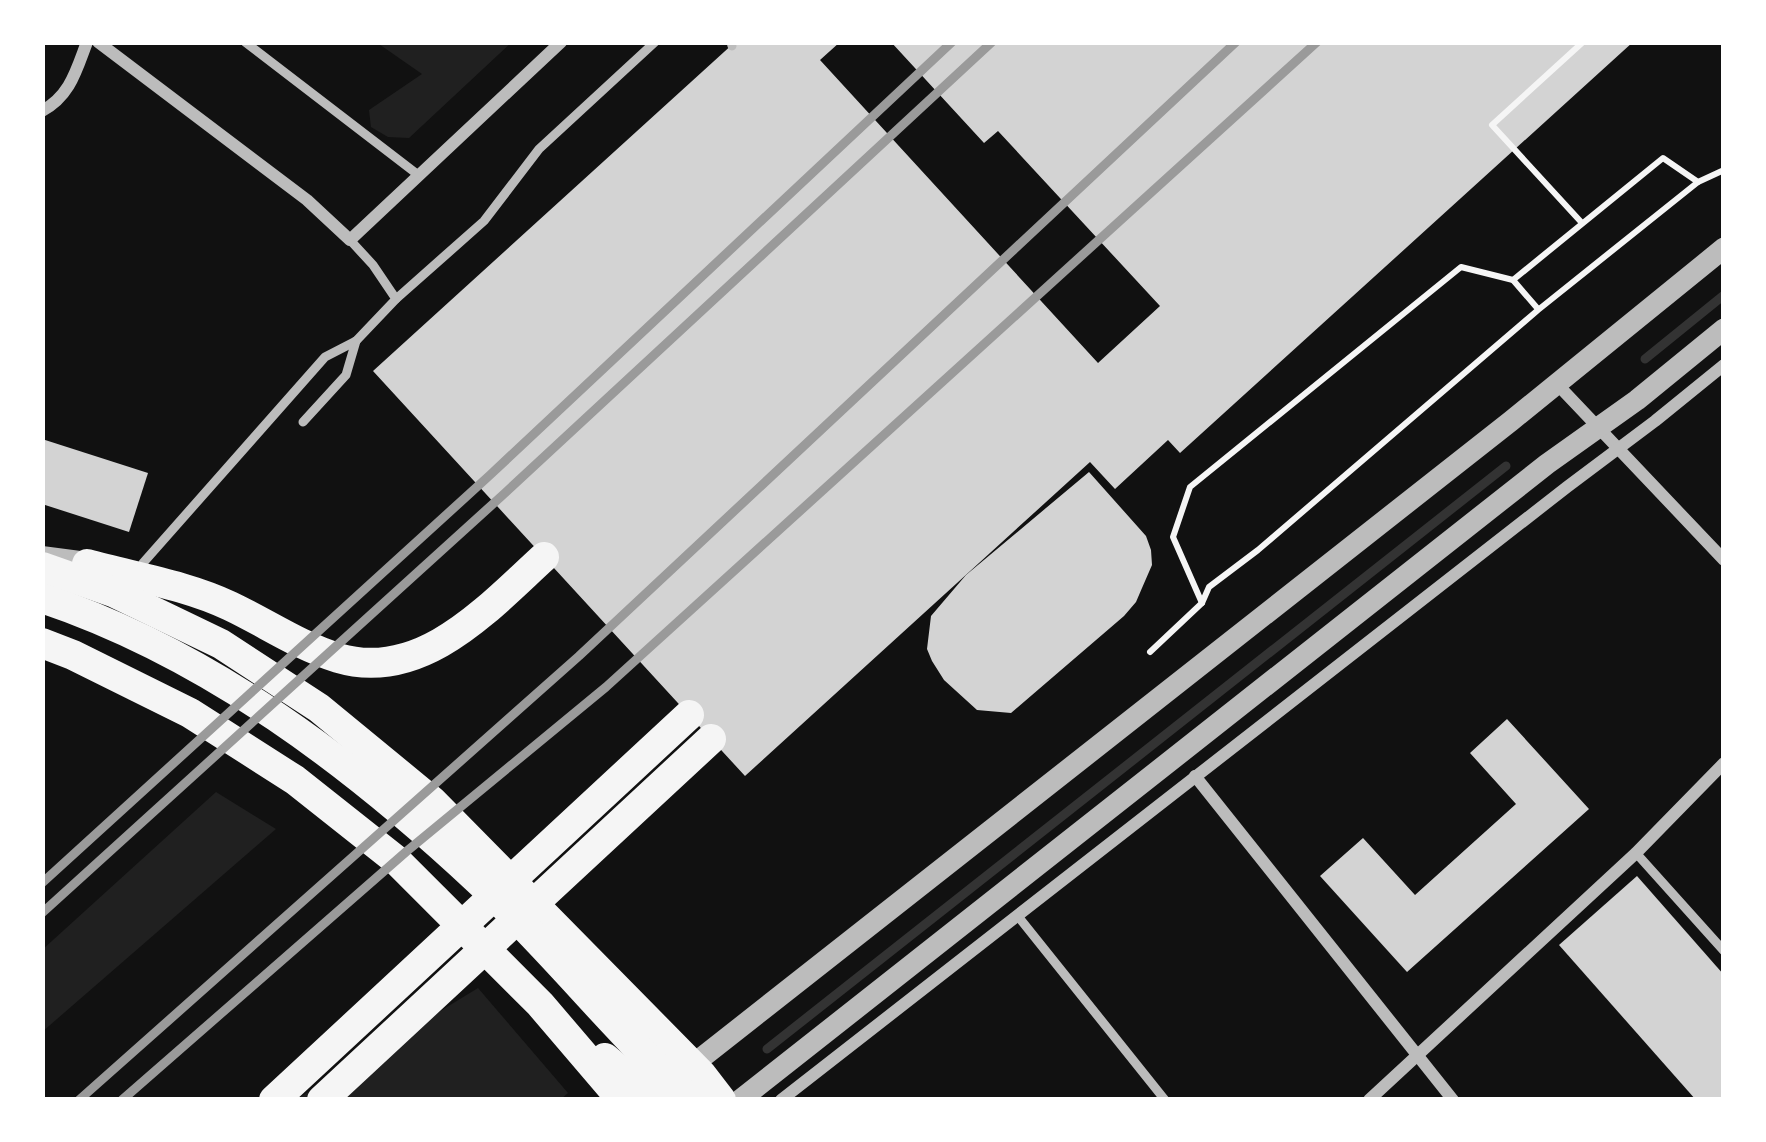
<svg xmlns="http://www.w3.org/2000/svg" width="1766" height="1142" font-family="'Exo 2',sans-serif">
	<rect width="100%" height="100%" fill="#111"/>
	<g fill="#202020">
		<path d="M376,42H512L409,138L388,137L371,127L369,110L422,74Z"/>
		<path d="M216,792L276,829L42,1032V950Z"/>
		<path d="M478,988L568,1093L560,1100H295Z"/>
	</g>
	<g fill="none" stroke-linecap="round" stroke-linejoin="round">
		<g stroke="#333" stroke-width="9">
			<path d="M1645,359L1724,295"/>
			<path d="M767,1049L1506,466"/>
		</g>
	</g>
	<g fill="#d3d3d3">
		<path d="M735,42H840L820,60L1098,363L1160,306L998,131L984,143L891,42H1633L1180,453L1168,440L1115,489L1090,462L745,776L373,371Z"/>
		<path d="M42,439L148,473L129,532L42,504Z"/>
		<path d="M1089,472L1146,536L1151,550L1152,565L1142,588L1136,602L1124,616L1011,713L977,710L944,680L932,661L927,649L931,616L966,575Z"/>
		<path d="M1507,719L1589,809L1407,972L1320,876L1363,838L1415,895L1516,804L1470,753Z"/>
		<path d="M1637,876L1724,975V1100H1696L1559,945Z"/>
	</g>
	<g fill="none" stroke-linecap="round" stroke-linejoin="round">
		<g stroke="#f5f5f5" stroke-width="6">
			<path d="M1582,223L1492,125L1583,42"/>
			<path d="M1513,280L1663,158L1698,182"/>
			<path d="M1202,603L1173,537L1190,487L1461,267L1513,280L1538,309"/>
			<path d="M1150,652L1202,603L1209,587L1258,550L1538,310L1698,182L1724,170"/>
		</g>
		<g stroke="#bcbcbc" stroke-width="9">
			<path d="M245,42L417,174"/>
			<path d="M731,42L732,46"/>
			<path d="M396,299L484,221L539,149L655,42"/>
			<path d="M303,422L346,375L356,341"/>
			<path d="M143,563L325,357L356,341L396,299L373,265L350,240"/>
			<path d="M1636,853L1724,951"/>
			<path d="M1017,915L1165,1100"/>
		</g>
		<g stroke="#bcbcbc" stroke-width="12">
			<path d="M98,42L307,200L350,240L561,42"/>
			<path d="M42,111C70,96 76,71 87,42"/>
			<path d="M1557,384L1724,560"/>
			<path d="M42,552L88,558"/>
			<path d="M1195,776L1453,1100"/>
			<path d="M781,1100L1567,487L1655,421L1724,365"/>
			<path d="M1369,1100L1636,853L1724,763"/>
		</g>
		<g stroke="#bcbcbc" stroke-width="21">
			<path d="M686,1070L1511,421L1724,248"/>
			<path d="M740,1100L1547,464L1637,400L1724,329"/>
		</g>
		<g stroke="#f5f5f5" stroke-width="30">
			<path d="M87,564C134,577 186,585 230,606C266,623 299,646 338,658C422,683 489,607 544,557"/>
			<path d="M42,567L113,592L221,644L319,708L432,801L701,1074L721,1100"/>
			<path d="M42,598C209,654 354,764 481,883C554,952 617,1032 690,1100"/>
			<path d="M42,643L73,655L190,713L295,780L396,860L540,1004L622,1100"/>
			<path d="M605,1058L655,1100"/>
			<path d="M274,1100L689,715"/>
			<path d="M322,1100L711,739"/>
		</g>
		<g stroke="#9a9a9a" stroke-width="9">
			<path d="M42,883L490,475L952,42"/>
			<path d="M42,913L505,493L992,42"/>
			<path d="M79,1100L579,656L1236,42"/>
			<path d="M122,1100L407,851L606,687L1317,42"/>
		</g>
	</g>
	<rect width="1766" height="1142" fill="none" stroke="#ffffff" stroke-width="90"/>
</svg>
